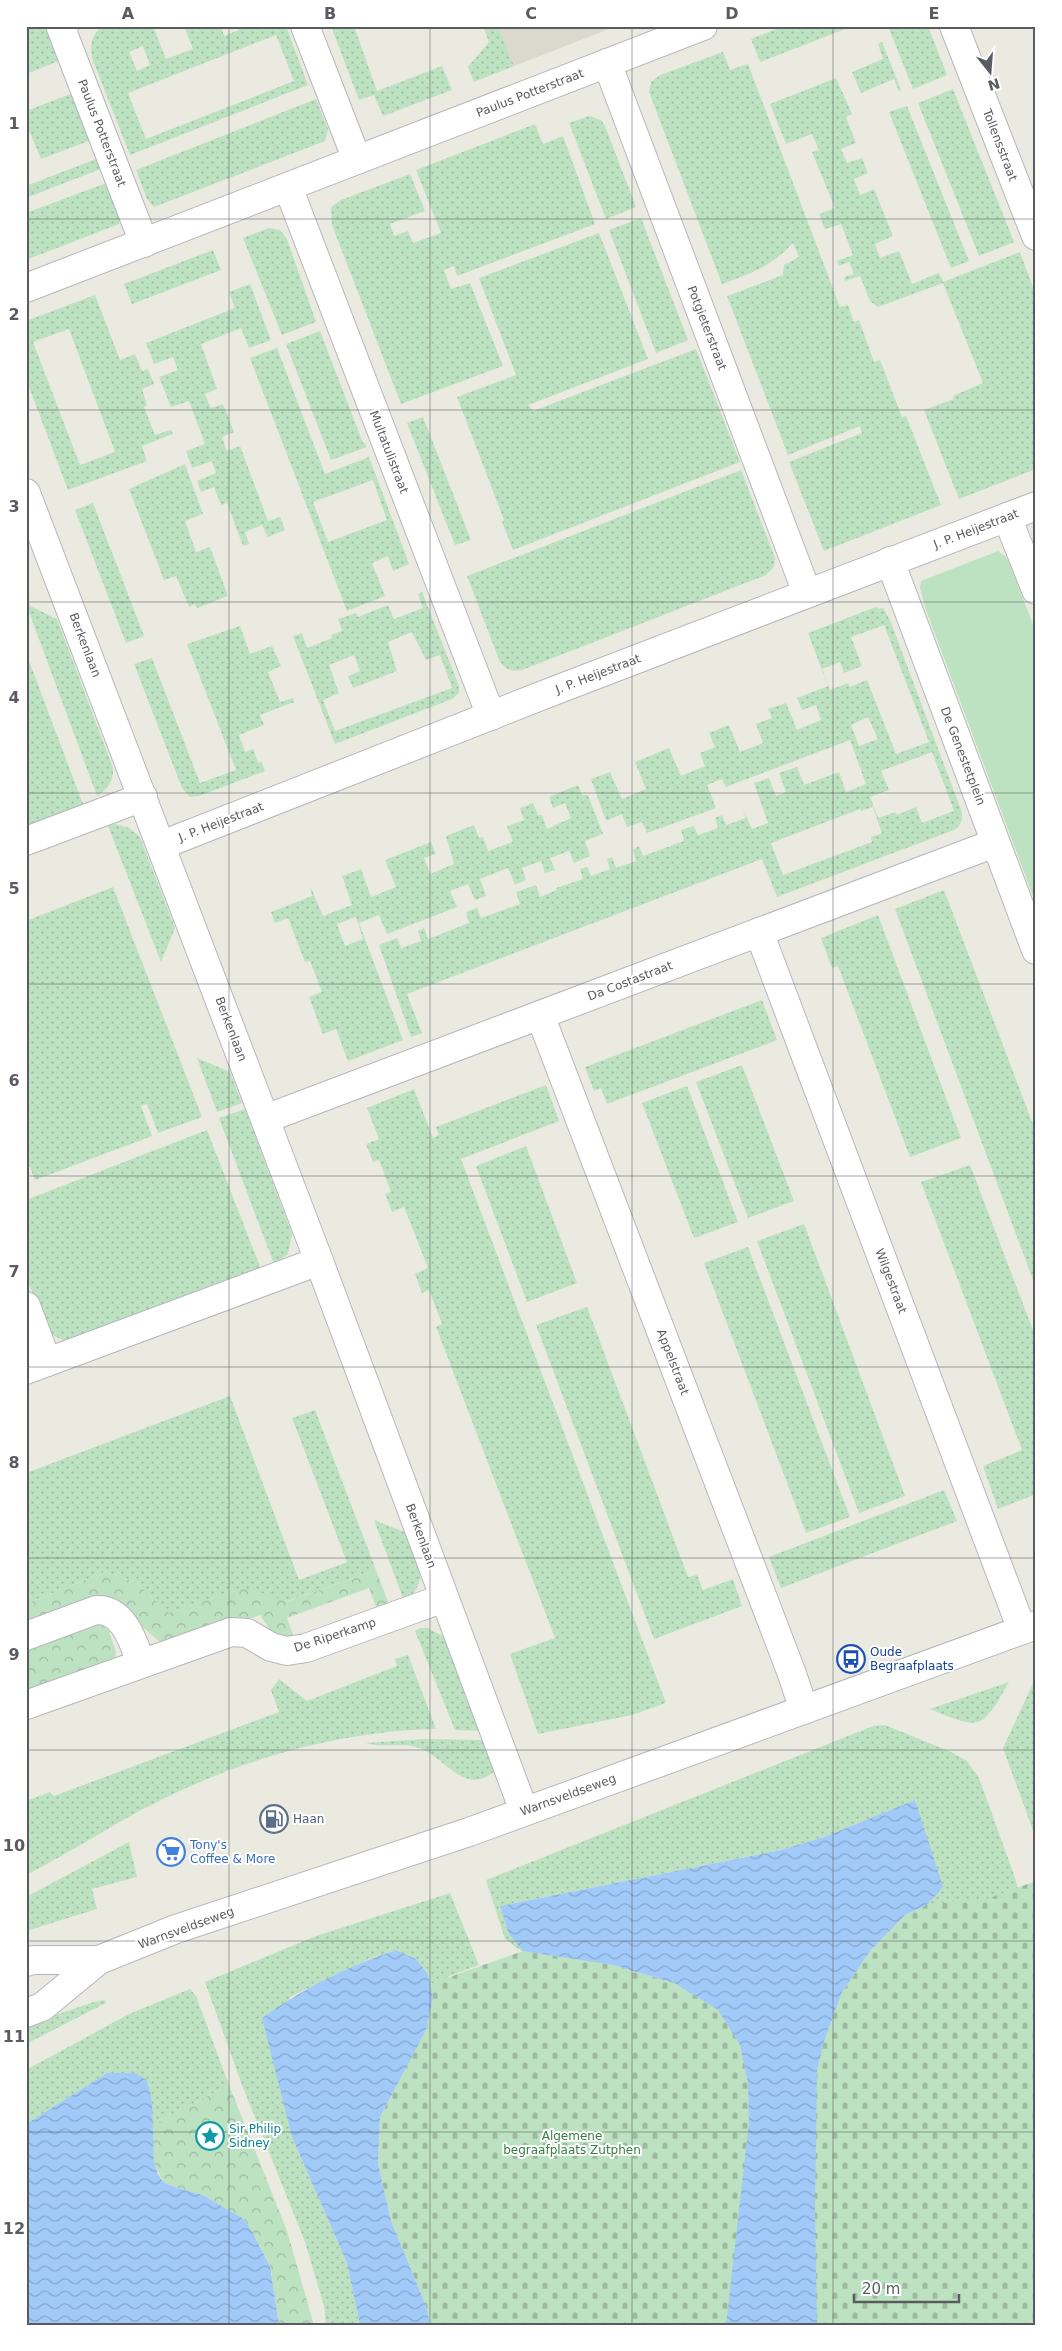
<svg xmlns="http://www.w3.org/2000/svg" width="1062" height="2351" font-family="'DejaVu Sans',sans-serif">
	<defs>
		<pattern id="grass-dots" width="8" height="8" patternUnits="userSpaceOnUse" patternTransform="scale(1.25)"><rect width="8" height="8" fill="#bde2c1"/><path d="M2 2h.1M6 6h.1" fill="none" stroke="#9dbaa0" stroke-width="1.8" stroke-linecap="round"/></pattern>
		<pattern id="forest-crowns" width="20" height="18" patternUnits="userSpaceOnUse" patternTransform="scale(1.25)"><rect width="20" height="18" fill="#bde2c1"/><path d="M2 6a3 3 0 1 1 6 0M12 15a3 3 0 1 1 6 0" fill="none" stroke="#9dbaa0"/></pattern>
		<pattern id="cemetery-stones" width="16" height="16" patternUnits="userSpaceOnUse" patternTransform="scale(1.25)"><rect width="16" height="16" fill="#bde2c1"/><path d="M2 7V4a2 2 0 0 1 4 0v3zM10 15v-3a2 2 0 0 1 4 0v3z" fill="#9dbaa0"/></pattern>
		<pattern id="water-waves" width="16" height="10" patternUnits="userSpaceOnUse" patternTransform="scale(1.25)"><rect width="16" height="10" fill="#a1caf9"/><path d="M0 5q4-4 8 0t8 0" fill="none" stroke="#86a7cd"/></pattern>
	</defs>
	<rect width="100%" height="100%" fill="#ebeae0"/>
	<path fill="#dbd9ce" d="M498,26H617L514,66Z"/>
	<g fill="url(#grass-dots)" fill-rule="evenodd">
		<path d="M26,26H48L61,60L26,74Z"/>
		<path d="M103,26H153L166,59L193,49L184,26H221L224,36L239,30L238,26H286L308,85L130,155L92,58C90,46 91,34 103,26ZM276,35L294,81L146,139L128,93ZM143,46L150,65L137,71L129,52Z"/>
		<path d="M331,26H354L377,91L442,66L452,90L383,116L374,95L359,100Z"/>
		<path d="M483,26H498L514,66L474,82L468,67L489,42Z"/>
		<path d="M784,26H853L760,62L751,39Z"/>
		<path d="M888,26H928L947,75L913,89Z"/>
		<path d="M882,42L901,90L899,91L894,79L861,93L852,72L883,59L878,44Z"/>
		<path d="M723,52L730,70L748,64L840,307L848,305L854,322L859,320L874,362L880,360L902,417L906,416L941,505L824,551L789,462L862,433L860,426L788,455L727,296L783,275L784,265L799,257L793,243C769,268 754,272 722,284L649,92L651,82L660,75Z"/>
		<path d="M836,78L852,114L846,117L856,143L841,149L847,163L862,158L868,173L854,179L860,195L874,189L893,236L875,244L880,258L899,251L912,284L939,273L943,282L1020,252L1036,295V469L959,499L924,410L954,399L953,396L983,383L943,283L878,307L870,301L860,276L845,281L844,277L854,274L849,262L839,266L837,261L853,255L841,224L825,229L819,214L835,208L812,152L819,150L812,134L786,144L770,104Z"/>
		<path d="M953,89L1014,242L979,256L918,103Z"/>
		<path d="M73,93L91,140L41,159L26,123V111Z"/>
		<path d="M316,99L328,129L325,141L154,207L147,199L136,170Z"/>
		<path d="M907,106L969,261L951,268L889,112Z"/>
		<path d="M589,116L601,120L605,126L636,207L606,219L569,123Z"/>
		<path d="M535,124L543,144L563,136L595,224L457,276L454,266L444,270L451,289L470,283L503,366L401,404L332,225L331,207L341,200L410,174L425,211L390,224L394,236L408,231L413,243L441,233L416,170Z"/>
		<path d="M96,159L101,160L103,168L26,198V186Z"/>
		<path d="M109,182L121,218L119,224L26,260V213Z"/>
		<path d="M641,218L688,340L656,353L609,230Z"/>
		<path d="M269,228L280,230L287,239L316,322L282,335L243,238Z"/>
		<path d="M599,233L648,359L528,405L533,411L696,349L740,462L513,550L502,522L504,520L457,397L516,375L479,278Z"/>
		<path d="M213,250L221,270L132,304L124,284Z"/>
		<path d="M250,284L271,340L249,348L241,328L201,344L217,389L205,394L211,408L223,404L234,432L222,437L227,451L240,446L268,521L280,517L285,530L268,537L262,525L245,532L249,544L243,546L227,503L221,505L214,487L201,492L197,481L216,473L212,461L192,468L186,451L205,444L189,401L171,407L159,377L178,370L173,357L154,364L146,343L235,308L229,292Z"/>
		<path d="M95,295L120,360L135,354L142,371L148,369L154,384L142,389L147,405L144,407L155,435L171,430L173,434L142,446L147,461L68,490L26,379V321ZM69,329L115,452L80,465L33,342Z"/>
		<path d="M320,331L363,443H365L367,447L331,460L286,344Z"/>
		<path d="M277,348L325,474L369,457L409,564L393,571L388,556L372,563L385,596L347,611L250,358ZM373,480L387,520L328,542L313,502Z"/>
		<path d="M423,417L471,540L455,545L407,423Z"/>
		<path d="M185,464L203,514L185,521L196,552L210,547L228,596L197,608L195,604L189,607L176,576L164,580L129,489Z"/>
		<path d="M741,470L775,558L774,567L766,575L522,670C512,672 506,670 500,662L467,576Z"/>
		<path d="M93,503L144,636L126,643L75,510Z"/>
		<path d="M422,592L459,686V693L452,699L335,744L293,636L302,633L307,648L332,638L331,635L342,631L338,619L356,613L358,617L388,605L394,619L423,608L418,594ZM412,632L426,660L440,655L452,688L335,731L323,700L339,693L329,665L354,655L360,671L348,676L353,688L397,671L388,642Z"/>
		<path d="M26,604L57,619L113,768C114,781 107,789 97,796Z"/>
		<path d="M876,607L878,609L883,608L890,620L961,810C964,819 961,825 954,830L777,897L762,859L407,994L422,1033L411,1037L379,945L397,938L401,948L421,941L418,931L424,928L428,939L469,923L466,912L477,908L481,918L520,904L516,892L536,885L540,897L557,890L556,888L583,879L580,869L587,867L591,876L610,869L607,859L612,857L616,868L636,861L633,850L639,846L643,856L684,841L681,830L694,826L698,835L718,828L715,818L722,815L726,825L746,818L742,807L752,829L768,823L754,783L769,778L776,796L786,792L779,773L797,767L804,785L839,772L846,792L866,784L850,740L726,787L722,779L707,785L716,808L647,833L642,822L627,827L622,814L606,821L591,779L610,772L622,799L646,789L635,762L669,748L681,776L705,766L700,753L715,747L709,733L729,725L740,752L763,743L756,724L772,718L768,709L786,703L797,730L821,720L816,705L802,710L797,698L828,686L808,633ZM884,625L929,742L896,754L867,680L850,687L848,683L830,690L822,669L840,662L844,673L862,666L851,637ZM868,717L878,739L859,746L851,725ZM932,752L954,811L922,823L916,807L897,815L896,812L878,818L870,797L889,790L881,771ZM873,807L882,833L871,837L872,842L783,875L771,843L860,809L861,811Z"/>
		<path d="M240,626L250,654L272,646L281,666L268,672L280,702L293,698L294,702L260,715L264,725L239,735L245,752L253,749L258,763L261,761L265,771L199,796L190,797L182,788L134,664L152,658L200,783L236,770L187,644Z"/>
		<path d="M26,653L83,804L26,826Z"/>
		<path d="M578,785L582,795H588L603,834L585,841L590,856L574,863L569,851L550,858L555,870L545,873L541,861L522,868L526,880L515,885L508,868L480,879L486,896L475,900L468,884L450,891L457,907L387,934L379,915L359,923L403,1040L348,1061L336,1029L323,1034L309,997L322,992L310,961L305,962L288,918L275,923L271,912L312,896L310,886L323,916L352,905L341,873L343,876L361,869L371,897L396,887L385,860L431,842L436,854L424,858L430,874L454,864L446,836L474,825L479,838L483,837L488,851L513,842L507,826L524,820L520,808L533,803L538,815H542L547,829L571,818L565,803L553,808L549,797ZM356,917L363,939L345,946L337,924Z"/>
		<path d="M115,824L129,828L140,837L175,928L161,962L108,826Z"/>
		<path d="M113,887L202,1117L158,1133L147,1104L141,1106L152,1136L35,1180L30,1167L26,1169V921Z"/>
		<path d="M944,890L1036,1132V1288L895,909Z"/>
		<path d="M878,915L961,1138L910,1157L838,966L832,968L821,938Z"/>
		<path d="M762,1000L777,1040L607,1104L601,1088L594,1091L585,1067Z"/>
		<path d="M197,1058L230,1072L242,1103L217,1112Z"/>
		<path d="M742,1065L794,1201L748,1218L696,1082Z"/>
		<path d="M546,1085L559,1121L461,1159L666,1703L632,1715L538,1734L510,1654L555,1638L436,1327L442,1324L429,1290L422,1293L415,1274L428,1268L404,1207L392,1212L385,1194L391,1192L379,1160L373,1162L366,1144L379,1139L367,1108L414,1089L433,1138L439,1135L436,1127Z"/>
		<path d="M687,1086L738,1222L694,1238L642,1103Z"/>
		<path d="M245,1109L292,1234L288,1254L274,1264L219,1118Z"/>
		<path d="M207,1130L261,1269L75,1339L63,1340L52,1335L45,1324L26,1277V1200Z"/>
		<path d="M526,1146L577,1283L527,1302L476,1166Z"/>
		<path d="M970,1165L1036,1338V1494L998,1509L983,1466L1022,1450L921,1182Z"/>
		<path d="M804,1224L905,1496L859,1513L757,1241Z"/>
		<path d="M748,1247L850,1517L806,1533L704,1263Z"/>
		<path d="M587,1307L688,1577L697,1575L703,1590L733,1579L742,1606L654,1639L536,1325Z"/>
		<path d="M230,1396L299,1580L347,1562L292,1418L315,1410L376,1570L285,1602L243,1588L169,1613L135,1582L105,1572L26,1604V1473Z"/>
		<path d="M944,1490L957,1521L781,1588L769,1557Z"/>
		<path d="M374,1520L407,1533C416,1560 433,1581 404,1601Z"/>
		<path d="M421,1628H427L447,1638L481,1731L455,1730L415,1631Z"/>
		<path d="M408,1655L436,1729C340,1731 245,1758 159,1801C114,1823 72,1852 26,1875V1801L50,1792L54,1796L279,1712L271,1690L279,1679L307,1701L397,1666L395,1659Z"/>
		<path d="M1036,1677V1839L1003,1748Z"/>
		<path d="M1009,1682C981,1731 981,1730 930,1709Z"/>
		<path d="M885,1725L951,1752L967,1761L979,1778L1013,1872L1036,1948L920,2060L916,1800L824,1837L781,1850L500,1906L613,1965L524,1953L505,1939L486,1880L873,1726Z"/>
		<path d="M424,1739L484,1740L495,1771C462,1798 445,1754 416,1747C400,1742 381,1749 366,1743Z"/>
		<path d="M129,1842L137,1877L92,1889L97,1909L26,1931V1897Z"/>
		<path d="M450,1893L479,1965L447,1977L430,2325L426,2306L406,2065L426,2030L433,1998L428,1974L416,1959L396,1950L369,1959L290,1997L283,2097L292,2137L347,2263L360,2325H326L324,2306L305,2242L242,2085L205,1982L316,1936Z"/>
		<path d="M190,1989L196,1996L229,2085L152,2125V2101L135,2073H107L26,2124V2070L129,2014Z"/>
		<path d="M105,2000L106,2003L26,2044V2025L94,2002Z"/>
	</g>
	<g fill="url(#forest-crowns)">
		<path d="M376,1570L390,1607L378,1612L369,1588L287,1618L296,1643L281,1646L260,1615L182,1643L168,1645L160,1642L120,1608L26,1623V1604L105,1572L135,1582L169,1613L243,1588L273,1596L286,1602Z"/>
		<path d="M97,1620L108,1629L116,1652L114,1661L26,1694V1645Z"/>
		<path d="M229,2085L287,2231L314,2325H279L270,2265L249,2226L242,2218L203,2195L174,2187L163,2182L154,2163L152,2125Z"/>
	</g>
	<path fill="url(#cemetery-stones)" d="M1036,1881V2325H430L426,2306L391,2221L378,2163L380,2117L426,2030L433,1998L430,1984L523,1951L613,1965L674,1983L718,2010L842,1992L871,1950L905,1915L928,1904L987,1899Z"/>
	<path fill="#bde2c1" d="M998,551L1006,557L1010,565L1036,632V904L926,610L920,588L921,581Z"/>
	<g fill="url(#water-waves)">
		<path d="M915,1800L943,1887L928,1904L905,1915L871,1950L842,1992L824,2041L817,2071L815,2206L817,2325H726L749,2122L748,2083L740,2045L718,2010L674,1983L613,1965L523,1951L509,1934L500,1906L781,1850L824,1837Z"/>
		<path d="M396,1950L416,1959L428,1974L433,1998L426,2030L380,2117L378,2163L391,2221L426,2306L430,2325H360L347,2263L292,2137L262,2018C302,1989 348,1966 396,1950Z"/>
		<path d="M107,2073H135L147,2080L152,2101L154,2163L158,2174L163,2182L174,2187L203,2195L242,2218L249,2226L270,2266L279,2325H26V2124Z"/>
	</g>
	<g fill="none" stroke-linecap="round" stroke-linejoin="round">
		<defs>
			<g id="minor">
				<path d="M64,26L61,28L144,243"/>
				<path d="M305,26L357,160"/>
				<path d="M954,26L1036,236"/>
				<path d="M607,63L807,593"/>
				<path d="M288,187L491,716"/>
				<path d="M26,288L703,26"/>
				<path d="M26,493L319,1261L524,1811"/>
				<path d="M1007,517L1036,590"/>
				<path d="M890,561L1036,950"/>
				<path d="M26,841L143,797"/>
				<path d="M162,845L551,692L1036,506"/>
				<path d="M759,932L1022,1630"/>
				<path d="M540,1015L792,1674L804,1710"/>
				<path d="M265,1119L995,843"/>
				<path d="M26,1306L47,1362"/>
				<path d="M26,1370L319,1261"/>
				<path d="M26,1636L96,1610C124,1609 133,1641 141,1663"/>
				<path d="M26,1705L231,1632L247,1633L271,1647L287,1651L306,1648L444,1598"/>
				<path d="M26,1962L33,1960H99"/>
				<path d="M26,2013L42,2007L99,1960L176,1929L469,1832L1036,1625"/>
			</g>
		</defs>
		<use href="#minor" stroke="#b6b7bc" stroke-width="30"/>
		<use href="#minor" stroke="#fff" stroke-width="28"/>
	</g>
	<path fill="none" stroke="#595b60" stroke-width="1" stroke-opacity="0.55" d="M229,26V2325M430,26V2325M632,26V2325M833,26V2325M26,219H1036M26,410H1036M26,602H1036M26,793H1036M26,984H1036M26,1176H1036M26,1367H1036M26,1558H1036M26,1750H1036M26,1941H1036M26,2132H1036"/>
	<defs>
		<symbol id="bus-ring" viewBox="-11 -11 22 22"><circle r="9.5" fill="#fff" stroke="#1a4fb4" stroke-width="1.5"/><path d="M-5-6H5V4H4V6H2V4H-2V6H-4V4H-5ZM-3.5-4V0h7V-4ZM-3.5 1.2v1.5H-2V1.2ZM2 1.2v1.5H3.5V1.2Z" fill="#1a4fb4"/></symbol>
		<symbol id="fuel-ring" viewBox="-11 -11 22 22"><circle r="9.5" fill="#fff" stroke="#5c6f8a" stroke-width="1.5"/><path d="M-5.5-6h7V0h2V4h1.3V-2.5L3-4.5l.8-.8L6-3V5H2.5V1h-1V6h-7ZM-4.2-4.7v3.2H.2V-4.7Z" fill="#5c6f8a"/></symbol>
		<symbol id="supermarket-ring" viewBox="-11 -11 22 22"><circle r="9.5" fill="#fff" stroke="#3f7fe0" stroke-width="1.5"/><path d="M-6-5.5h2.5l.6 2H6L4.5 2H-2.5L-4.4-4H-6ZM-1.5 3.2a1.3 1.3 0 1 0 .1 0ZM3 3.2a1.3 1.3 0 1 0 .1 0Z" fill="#3f7fe0"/></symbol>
		<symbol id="sight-ring" viewBox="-11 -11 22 22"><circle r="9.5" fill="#fff" stroke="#0f9aa8" stroke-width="1.5"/><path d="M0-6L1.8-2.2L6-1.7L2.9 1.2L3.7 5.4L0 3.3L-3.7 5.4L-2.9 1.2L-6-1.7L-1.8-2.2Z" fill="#0f9aa8"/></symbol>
	</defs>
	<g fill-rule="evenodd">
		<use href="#bus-ring" x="835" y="1643" width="32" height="32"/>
		<use href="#fuel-ring" x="258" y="1803" width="32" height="32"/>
		<use href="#supermarket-ring" x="155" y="1836" width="32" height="32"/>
		<use href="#sight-ring" x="194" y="2120" width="32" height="32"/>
	</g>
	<g text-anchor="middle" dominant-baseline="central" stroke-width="4" stroke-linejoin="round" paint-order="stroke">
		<g font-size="12" fill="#595b60" stroke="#fff">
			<text transform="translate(530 93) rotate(-21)">Paulus Potterstraat</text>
			<text transform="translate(102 133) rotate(69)">Paulus Potterstraat</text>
			<text transform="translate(1000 145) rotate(69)">Tollensstraat</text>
			<text transform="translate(707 328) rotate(69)">Potgieterstraat</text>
			<text transform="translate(389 452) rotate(69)">Multatulistraat</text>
			<text transform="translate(976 529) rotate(-21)">J. P. Heijestraat</text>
			<text transform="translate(85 645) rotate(69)">Berkenlaan</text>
			<text transform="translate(598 674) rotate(-21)">J. P. Heijestraat</text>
			<text transform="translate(963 756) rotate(69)">De Genestetplein</text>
			<text transform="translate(221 822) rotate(-21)">J. P. Heijestraat</text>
			<text transform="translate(630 981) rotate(-21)">Da Costastraat</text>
			<text transform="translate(231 1029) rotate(69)">Berkenlaan</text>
			<text transform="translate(891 1281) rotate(69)">Wilgestraat</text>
			<text transform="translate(673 1362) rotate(69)">Appelstraat</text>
			<text transform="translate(421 1536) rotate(70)">Berkenlaan</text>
			<text transform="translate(335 1635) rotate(-18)">De Riperkamp</text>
			<text transform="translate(568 1795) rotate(-20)">Warnsveldseweg</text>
			<text transform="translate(186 1928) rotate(-20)">Warnsveldseweg</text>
		</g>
		<g font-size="12" fill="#164399" stroke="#fff" text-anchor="start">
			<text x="870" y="1652">Oude<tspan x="870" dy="14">Begraafplaats</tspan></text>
		</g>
		<g font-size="12" fill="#4e5e75" stroke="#fff" text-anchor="start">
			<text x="293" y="1819">Haan</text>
		</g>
		<g font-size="12" fill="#366cbe" stroke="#fff" text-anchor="start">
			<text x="190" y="1845">Tony's<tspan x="190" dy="14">Coffee &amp; More</tspan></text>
		</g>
		<g font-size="12" fill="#0d838f" stroke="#fff" text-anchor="start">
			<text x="229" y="2129">Sir Philip<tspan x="229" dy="14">Sidney</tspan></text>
		</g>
		<g font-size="12" fill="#387f43" stroke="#fff">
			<text x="572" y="2136">Algemene<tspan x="572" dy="14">begraafplaats Zutphen</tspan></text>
		</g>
	</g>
	<rect width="1062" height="2351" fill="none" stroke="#ffffff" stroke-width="55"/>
	<g transform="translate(990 72) rotate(163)" stroke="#ffffff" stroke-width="4" paint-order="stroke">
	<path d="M0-4L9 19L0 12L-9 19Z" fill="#595b60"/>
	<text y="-8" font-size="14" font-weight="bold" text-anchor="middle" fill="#595b60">N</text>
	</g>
	<path d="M854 2294v8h105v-8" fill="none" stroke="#595b60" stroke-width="2.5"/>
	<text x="862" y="2294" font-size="15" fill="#595b60" stroke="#ffffff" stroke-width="4" paint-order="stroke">20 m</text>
	<rect x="28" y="28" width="1006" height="2296" fill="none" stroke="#595b60" stroke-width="2"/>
	<g font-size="16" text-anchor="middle" font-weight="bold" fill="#595b60">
		<text x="128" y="19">A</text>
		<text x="330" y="19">B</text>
		<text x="531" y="19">C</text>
		<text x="732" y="19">D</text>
		<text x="934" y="19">E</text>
		<text x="14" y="129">1</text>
		<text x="14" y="320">2</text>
		<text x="14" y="512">3</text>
		<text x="14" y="703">4</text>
		<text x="14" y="894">5</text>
		<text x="14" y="1086">6</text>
		<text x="14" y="1277">7</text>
		<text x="14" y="1468">8</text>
		<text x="14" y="1660">9</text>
		<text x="14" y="1851">10</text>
		<text x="14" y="2042">11</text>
		<text x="14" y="2234">12</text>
	</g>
</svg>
